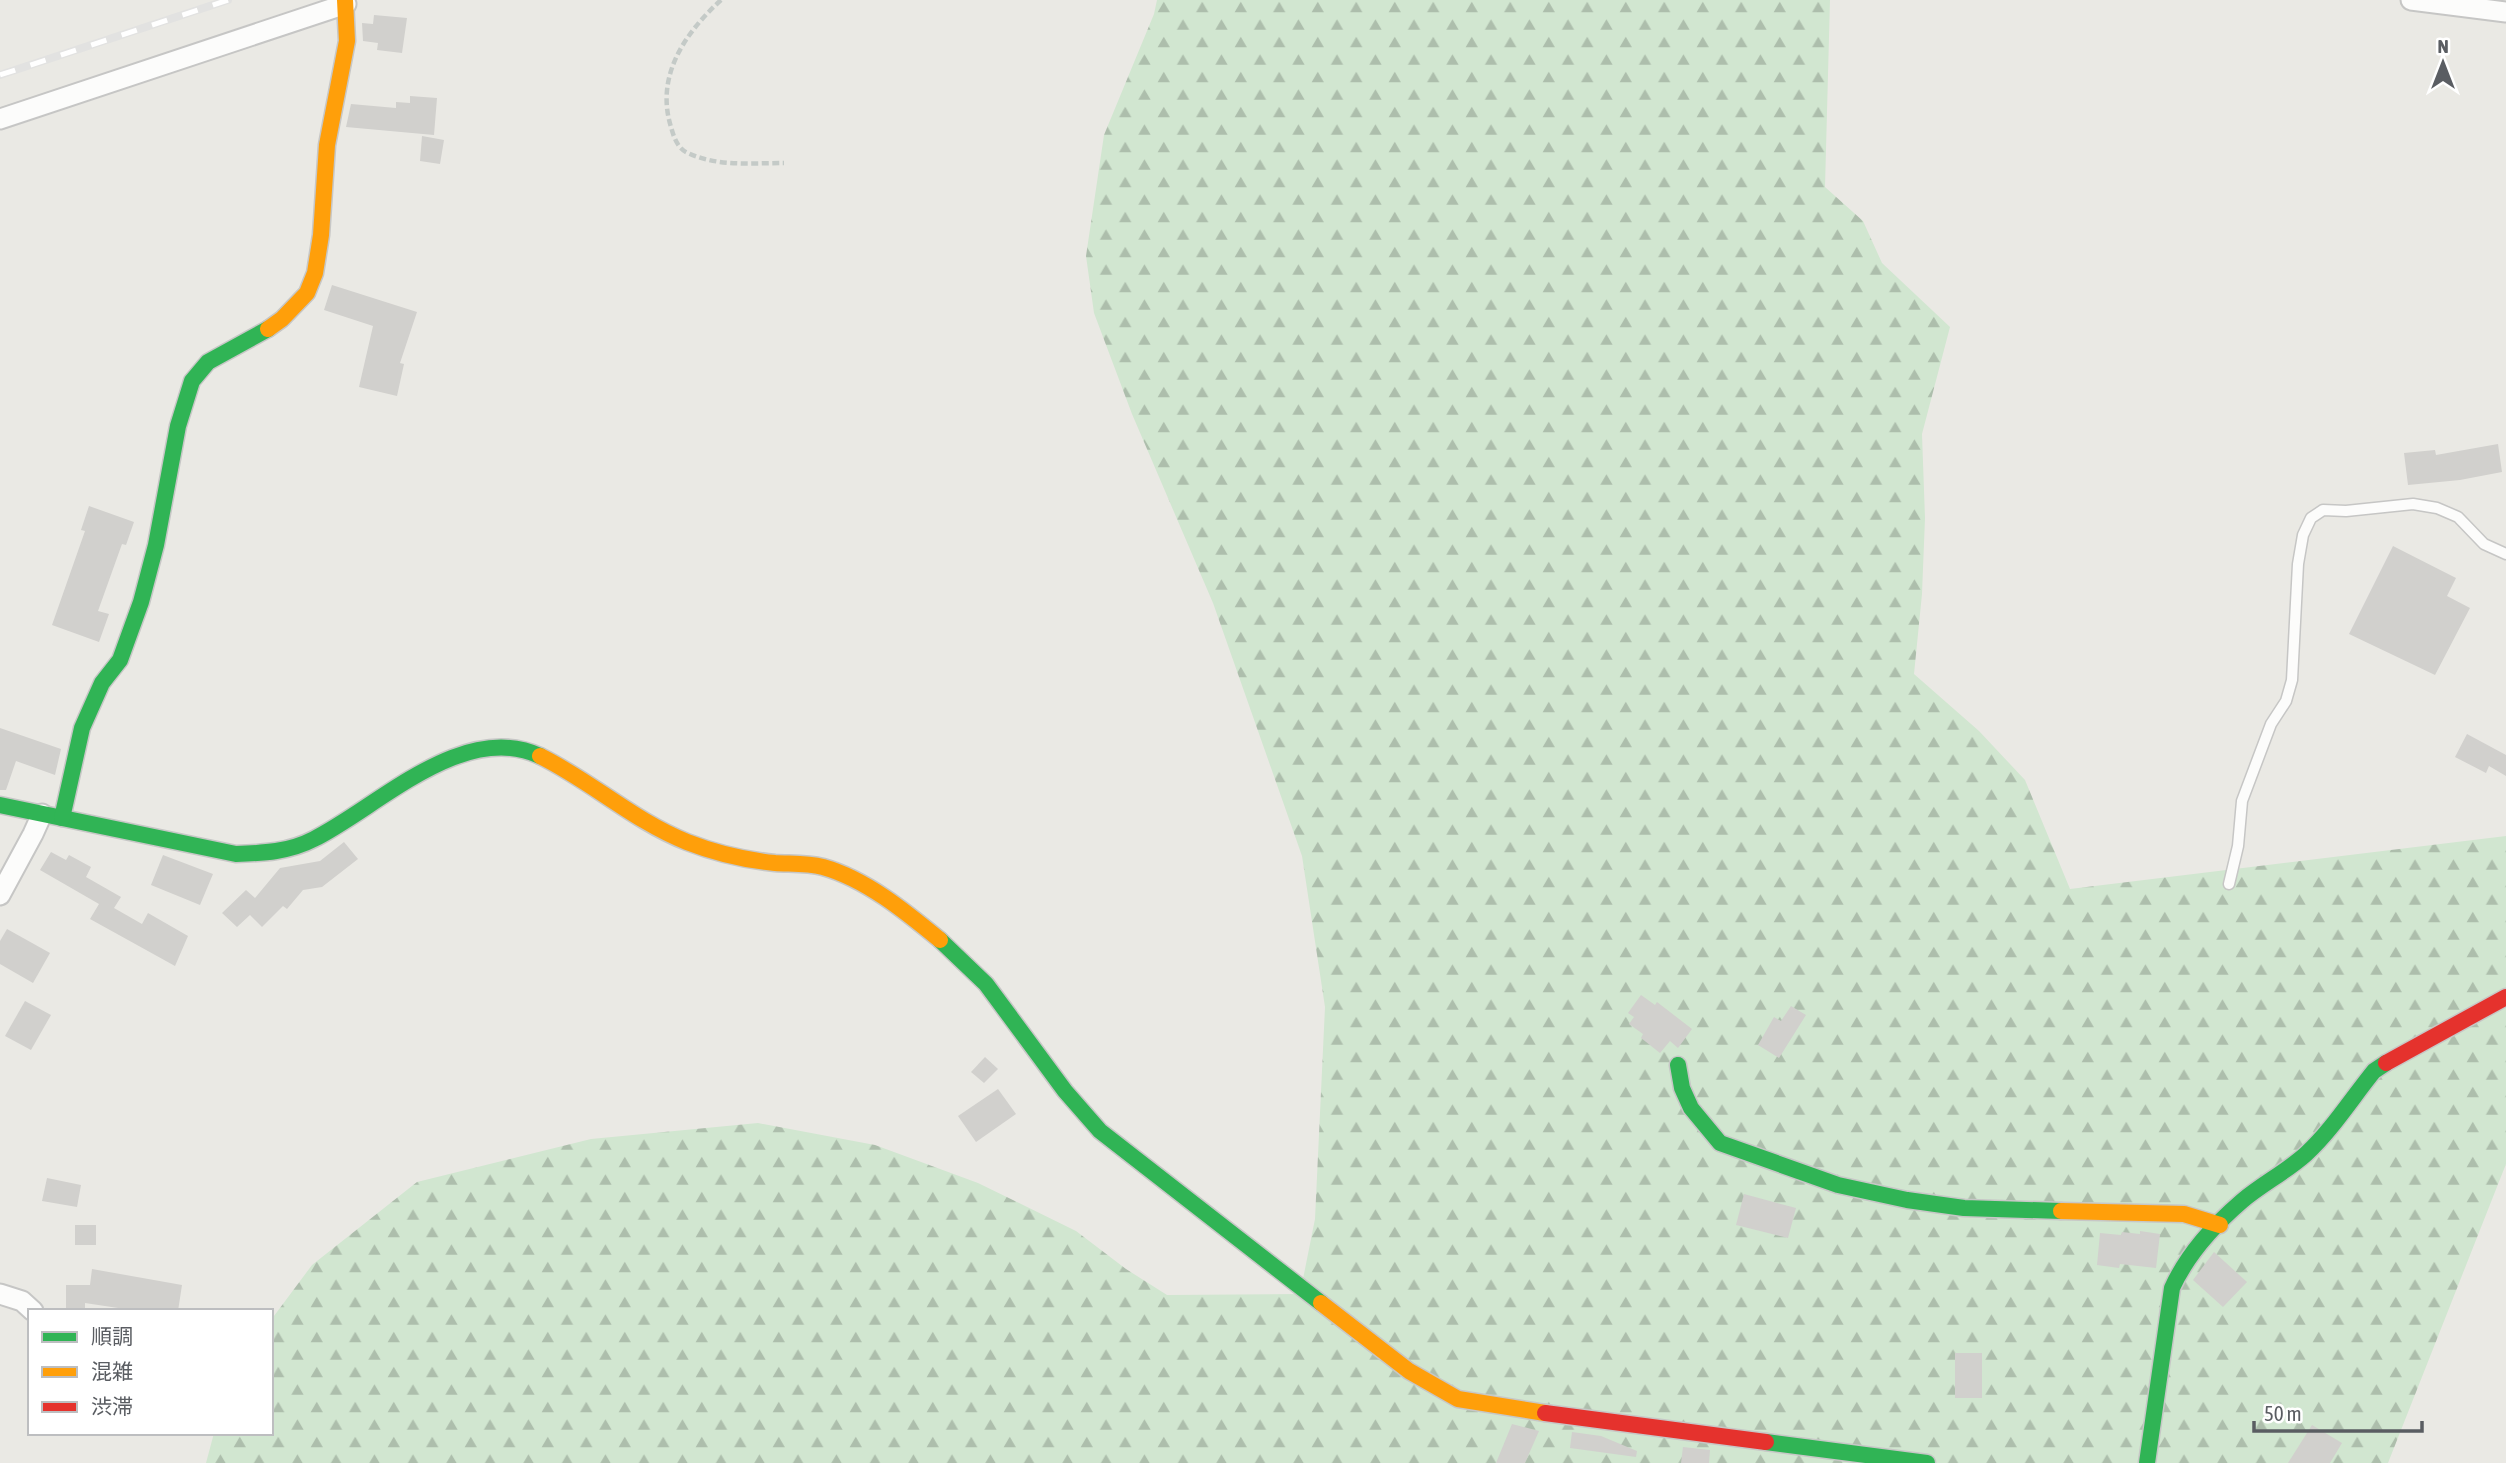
<svg xmlns="http://www.w3.org/2000/svg" width="2506" height="1463" font-family="'Asap Condensed','Noto Sans JP',sans-serif">
	<defs>
		<pattern id="forest-firs" width="22" height="20" patternUnits="userSpaceOnUse" patternTransform="scale(1.75)"><rect width="22" height="20" fill="#d1e6d0"/><path d="M5 1l3.5 6h-7zM16 11l3.5 6h-7z" fill="#adbeac"/></pattern>
	</defs>
	<rect width="100%" height="100%" fill="#eae9e4"/>
	<path fill="url(#forest-firs)" d="M1157,0H1830L1825,187L1863,221L1882,263L1950,327L1922,434L1925,518L1922,594L1914,674L1979,731L2025,780L2070,889L2506,836V1164L2388,1463H206L214,1433H271V1320L312,1265L417,1182L591,1139L758,1123L875,1145L978,1183L1076,1231L1126,1269L1167,1295L1300,1294L1315,1219L1325,1007L1302,856L1213,603L1132,414L1094,313L1086,256L1104,135L1154,14Z"/>
	<g fill="#d1d0cd">
		<path d="M374,15L407,18L402,53L377,50L378,43L363,41L362,23L373,24Z"/>
		<path d="M410,96L437,98L434,135L346,127L351,104L396,108V102L410,103Z"/>
		<path d="M422,136L444,140L440,164L420,161Z"/>
		<path d="M332,285L417,312L400,363L404,364L397,396L359,387L373,326L324,310Z"/>
		<path d="M2498,444L2502,472L2460,480L2408,485L2404,453L2435,450L2436,455Z"/>
		<path d="M89,506L134,522L126,545L122,544L98,611L109,614L99,642L52,625L85,531L81,530Z"/>
		<path d="M2393,546L2456,578L2447,596L2470,608L2435,675L2349,634Z"/>
		<path d="M0,728L61,749L55,775L16,761L6,790H0Z"/>
		<path d="M2467,734L2506,755V776L2489,766L2486,773L2455,757Z"/>
		<path d="M344,842L358,859L322,887L303,890L287,909L283,906L262,927L250,915L237,927L222,913L246,890L255,898L280,868L320,861Z"/>
		<path d="M51,852L66,860L69,855L91,867L86,877L121,897L114,908L142,924L148,913L188,936L175,966L90,919L99,904L40,870Z"/>
		<path d="M163,855L213,874L200,905L151,885Z"/>
		<path d="M7,929L50,953L33,983L0,964V941Z"/>
		<path d="M1641,995L1655,1005L1657,1002L1692,1029L1678,1048L1670,1041L1660,1053L1641,1038L1643,1034L1629,1024L1634,1017L1628,1013Z"/>
		<path d="M25,1001L51,1015L31,1050L5,1036Z"/>
		<path d="M1791,1006L1806,1015L1779,1058L1758,1045L1774,1017L1781,1021Z"/>
		<path d="M985,1057L998,1069L984,1083L971,1072Z"/>
		<path d="M998,1089L1016,1114L976,1142L958,1116Z"/>
		<path d="M47,1178L81,1185L77,1207L42,1201Z"/>
		<path d="M1744,1194L1796,1208L1788,1238L1736,1225Z"/>
		<rect x="75" y="1225" width="21" height="20"/>
		<path d="M2140,1231L2160,1234L2156,1268L2120,1264L2119,1268L2097,1265L2100,1233L2121,1235L2122,1232L2140,1234Z"/>
		<path d="M2214,1252L2247,1282L2223,1307L2193,1280Z"/>
		<path d="M92,1269L182,1285L178,1311H138L85,1303V1310H66V1285H90Z"/>
		<rect x="1955" y="1353" width="27" height="45"/>
		<path d="M1512,1424L1539,1431L1525,1463H1496Z"/>
		<path d="M2312,1425L2342,1443L2330,1463H2288Z"/>
		<path d="M1572,1432L1601,1436L1637,1451L1636,1457L1570,1448Z"/>
		<path d="M1683,1447L1710,1450L1709,1463H1681Z"/>
	</g>
	<g fill="none" stroke-linecap="round" stroke-linejoin="round">
		<defs>
			<path id="lane" d="M2229,884L2238,846L2242,801L2271,724L2286,701L2292,680L2298,564L2303,535L2311,518L2323,510L2346,511L2413,504L2437,508L2458,517L2484,544L2506,554"/>
			<g id="street">
				<path d="M2411,0L2506,12"/>
				<path d="M0,119L346,4"/>
				<path d="M0,895L33,834L42,814"/>
				<path d="M0,1294L22,1301L33,1311"/>
			</g>
			<g id="fast">
				<path d="M0,805L236,854C264,853 289,852 314,839C378,807 463,720 540,756"/>
				<path d="M62,818L82,728L102,683L120,660L141,602L156,545L178,426L192,381L208,362L268,329"/>
				<path d="M940,940L986,984L1065,1091L1100,1131L1321,1303"/>
				<path d="M1678,1065L1682,1088L1691,1108L1720,1143L1838,1185L1907,1200L1964,1208L2061,1211"/>
				<path d="M1766,1442L1927,1463"/>
				<path d="M2147,1463L2172,1288C2188,1253 2213,1226 2242,1201C2262,1184 2286,1172 2306,1154C2332,1130 2352,1098 2374,1071L2386,1063"/>
			</g>
			<g id="slow">
				<path d="M268,329L282,319L307,293L315,273L321,235L327,145L347,41L345,0"/>
				<path d="M540,756C591,781 634,821 687,842C715,853 745,860 775,863C791,864 807,863 823,867C866,879 906,912 940,940"/>
				<path d="M2061,1211L2184,1214L2220,1225"/>
				<path d="M1321,1303L1409,1371L1458,1399L1545,1413"/>
			</g>
			<g id="jam">
				<path d="M2386,1063L2506,997"/>
				<path d="M1545,1413L1766,1442"/>
			</g>
		</defs>
		<use href="#lane" stroke="#c6c6c5" stroke-width="13"/>
		<use href="#street" stroke="#c6c6c5" stroke-width="23"/>
		<use href="#fast" stroke="#c7c7c6" stroke-width="19"/>
		<use href="#slow" stroke="#c7c7c6" stroke-width="19"/>
		<use href="#jam" stroke="#c7c7c6" stroke-width="19"/>
		<path stroke="#c4cac7" stroke-width="4.5" stroke-dasharray="7 3.5" stroke-linecap="butt" d="M721,0C685,33 655,76 671,127C674,138 678,149 688,153C718,167 752,163 784,163"/>
		<use href="#lane" stroke="#fcfcfb" stroke-width="10"/>
		<use href="#street" stroke="#fcfcfb" stroke-width="19"/>
		<use href="#fast" stroke="#30b455" stroke-width="16"/>
		<use href="#slow" stroke="#ff9f0a" stroke-width="16"/>
		<use href="#jam" stroke="#e5322d" stroke-width="16"/>
		<defs>
			<path id="rail" d="M0,75L228,0"/>
		</defs>
		<use href="#rail" stroke="#e2e2e1" stroke-width="8"/>
		<use href="#rail" stroke="#fff" stroke-width="5" stroke-dasharray="16" stroke-linecap="butt"/>
	</g>
	<rect x="28" y="1309" width="245" height="126" fill="#ffffff" stroke="#bdbec0" stroke-width="2"/>
	<rect x="42" y="1332" width="35" height="10" fill="#30b455" stroke="#bdbec0" stroke-width="2"/>
	<text x="91" y="1344" font-size="21" fill="#5a5d62">順調</text>
	<rect x="42" y="1367" width="35" height="10" fill="#ff9f0a" stroke="#bdbec0" stroke-width="2"/>
	<text x="91" y="1379" font-size="21" fill="#5a5d62">混雑</text>
	<rect x="42" y="1402" width="35" height="10" fill="#e5322d" stroke="#bdbec0" stroke-width="2"/>
	<text x="91" y="1414" font-size="21" fill="#5a5d62">渋滞</text>
	<g transform="translate(2443 63)" stroke="#ffffff" stroke-width="5" paint-order="stroke">
	<path d="M0-5L12 26L0 18L-12 26Z" fill="#5a5d62"/>
	<text y="-10" font-size="19" font-weight="bold" text-anchor="middle" fill="#5a5d62">N</text>
	</g>
	<path d="M2254 1421v10h168v-10" fill="none" stroke="#5a5d62" stroke-width="3.5"/>
	<text x="2264" y="1421" font-size="21" fill="#5a5d62" stroke="#ffffff" stroke-width="5" paint-order="stroke">50 m</text>
</svg>
